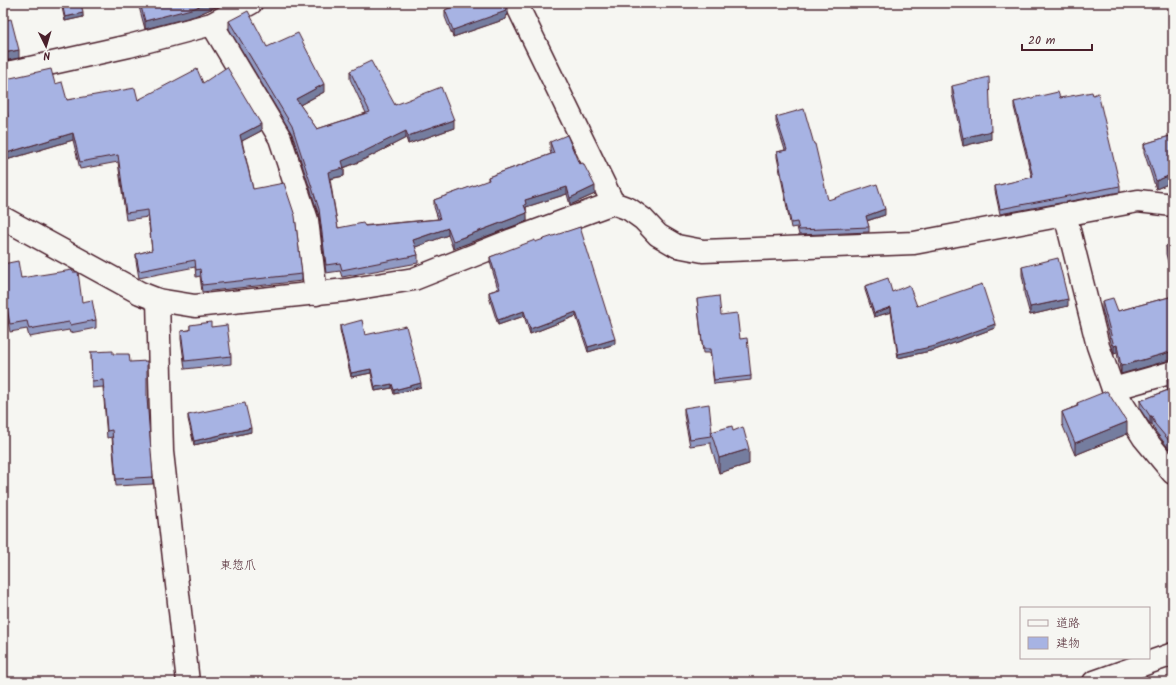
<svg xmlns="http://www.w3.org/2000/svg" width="1176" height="685" font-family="Kalam,'Klee One',sans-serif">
	<rect width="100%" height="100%" fill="#f6f6f2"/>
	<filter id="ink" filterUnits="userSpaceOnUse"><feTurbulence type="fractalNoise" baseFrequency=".025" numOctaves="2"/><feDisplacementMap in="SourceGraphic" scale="8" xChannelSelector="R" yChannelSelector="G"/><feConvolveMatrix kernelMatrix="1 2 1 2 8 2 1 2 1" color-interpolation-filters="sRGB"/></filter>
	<g filter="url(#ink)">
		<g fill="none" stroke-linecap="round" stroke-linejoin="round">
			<defs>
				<g id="minor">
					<path d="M516,3L613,203"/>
					<path d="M212,24L280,138L307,220L316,294"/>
					<path d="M3,74L129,46L212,24L251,3"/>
					<path d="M1065,214L1098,346L1113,389"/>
					<path d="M3,218L140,293L158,300L195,306L346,290L414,279L512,240L613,203L629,209L643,219L658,235L677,246L703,251L914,243L1138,201L1173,205"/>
					<path d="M158,300L162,452L188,682"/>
					<path d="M1173,372L1113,389L1144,438L1173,473"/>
					<path d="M1094,682L1173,654"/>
				</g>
			</defs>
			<use href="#minor" stroke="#4a1f2b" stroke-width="25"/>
			<use href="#minor" stroke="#f6f6f2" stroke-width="22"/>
		</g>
		<g fill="#909ac3" stroke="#4a1f2b">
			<path d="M61,3H81L83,17L65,21Z"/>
			<path d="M138,3H220V5L195,16L145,29Z"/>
			<path d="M454,3H506L508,15L506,16V19L453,37L445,17V10L454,6Z"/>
			<path d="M229,21L267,47L324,92L300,105L317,129L366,113L350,79V71L395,105L454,128L408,144L406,138L361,161L344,168V176L330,179L338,228L438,219L434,207V200L488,181V177L551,154L550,150V142L579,164L595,194L570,205L567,194L526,207L527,221L453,249L448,235L415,247L418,255V263L342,277L340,271L326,273L319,216L292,134L229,29Z"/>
			<path d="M3,79L55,84L67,100H138L203,83L261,131L242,141L253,189L302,274V281L202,292L200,276L196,277L195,267L139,278L136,261V254L152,250L148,217L126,220L118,162L80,169L73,140L3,161V118H6L3,106Z"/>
			<path d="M952,86L991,139L963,146L952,94Z"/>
			<path d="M1060,98L1120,186V192L1000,214L995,191V186L1032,178L1014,107V102Z"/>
			<path d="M776,117L828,200L885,215L867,221L869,227V232L799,235L797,227L791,228L777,157V152L785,150L776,122Z"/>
			<path d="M1173,135V188L1170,189L1168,184L1156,189L1144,152V144Z"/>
			<path d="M535,242L615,344L588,352L576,316L530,334L524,316L498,325L489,297V292L498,289L490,262V257Z"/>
			<path d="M1173,244V283L1166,254V246Z"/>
			<path d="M3,264L21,278L82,302L96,320V328L70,333L69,330L29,337L27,329L10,332L3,292Z"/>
			<path d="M1022,267L1068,306L1030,315L1024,293V285L1022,275Z"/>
			<path d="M865,286L892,292L917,306L995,328L935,350L898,358L891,312L874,317L865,290Z"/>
			<path d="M1173,296V360H1170L1121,374L1117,353L1114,354L1102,309V301L1118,311Z"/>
			<path d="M697,299L721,315L740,339L751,376V380L714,384L710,353H703Z"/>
			<path d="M190,325L231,356V364L185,369L181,339V331L190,330Z"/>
			<path d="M340,326L365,335L421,387L394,394L392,388L375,391L371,373L351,377L340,330Z"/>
			<path d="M91,352L113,354L130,362L147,398L153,484L116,486L112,437L107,438L103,387L92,388Z"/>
			<path d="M1173,376V451H1171L1155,431L1152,424H1150L1140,409V401L1168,390L1167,387V379Z"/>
			<path d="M1077,403L1127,434L1075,455L1062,424V412L1077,406Z"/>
			<path d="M684,408L712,432L733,431L749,464L719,473L711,446V443L690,446L684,415Z"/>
			<path d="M188,415L251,432L194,445L188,419Z"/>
		</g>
		<g fill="#757d9f" stroke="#4a1f2b">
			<path d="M206,3H220V5L195,16L145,29V21Z"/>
			<path d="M508,8V15L506,16V19L453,37V30Z"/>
			<path d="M83,13V17L65,21V17Z"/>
			<path d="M19,50V58L3,61V53Z"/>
			<path d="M324,84V92L296,107V99Z"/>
			<path d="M454,120V128L408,144V136Z"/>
			<path d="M261,124V131L240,142V135Z"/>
			<path d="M406,131V138L361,161L343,168H344V176L328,179V172L342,161Z"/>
			<path d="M991,131V139L963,146V138Z"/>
			<path d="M73,133V140L3,161V154Z"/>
			<path d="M1168,176V184L1156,189V181Z"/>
			<path d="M1173,180V188L1170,189V181Z"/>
			<path d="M595,186V194L570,205V198Z"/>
			<path d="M567,187V194L526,207V212L524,205L525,200Z"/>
			<path d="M885,209V215L866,221V216Z"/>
			<path d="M527,213V221L453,249V241Z"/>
			<path d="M448,228V235L413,248V240Z"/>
			<path d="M1068,299V306L1030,315V307Z"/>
			<path d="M891,307V312L874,317V313Z"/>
			<path d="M524,311V316L498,325V320Z"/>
			<path d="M576,312V316L530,334V329Z"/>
			<path d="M995,324V328L935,350L898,358V354Z"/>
			<path d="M615,339V344L588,352V347Z"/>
			<path d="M1117,345V353L1114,354V346Z"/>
			<path d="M1170,352V360L1121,374V366Z"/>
			<path d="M371,369V373L351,377V373Z"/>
			<path d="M421,383V387L394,394V390Z"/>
			<path d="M392,384V388L375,391V387Z"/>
			<rect x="1150" y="416" width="2" height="8"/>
			<path d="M1127,422V434L1075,455V443Z"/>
			<path d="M251,428V432L194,445V441Z"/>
			<rect x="1171" y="443" width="2" height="8"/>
			<path d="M749,449V464L719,473V458Z"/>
		</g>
		<g fill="#a7b3e3" stroke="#4a1f2b">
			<path d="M62,3H81L83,13L65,17Z"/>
			<path d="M140,3H206L195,8L145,21Z"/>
			<path d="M455,3H506L508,8L505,9L506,11L453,30L445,10L457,5Z"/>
			<path d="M248,11L267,47L298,33L324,84L296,99L317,129L370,112L350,71L371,61L395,105L441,87L454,120L408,136L406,131L361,153L342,161L344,168L328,172L338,228L363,223L365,226L440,219L434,200L489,180L488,177L554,153L550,142L567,135L579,164L583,163L595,186L570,198L567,187L525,200L526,204L524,205L527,213L453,241L448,228L413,240L418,255L342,270L340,263L326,265L319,209L292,126L229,21Z"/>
			<path d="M11,19L19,50L3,53V21Z"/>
			<path d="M227,67L261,124L240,135L253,189L284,183L295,216L302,274L202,285L200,269L196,270L195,260L139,271L136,254L152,250L148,210L126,213L118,155L80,162L73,133L3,154V118L8,117L3,98V79H6L51,69L55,84L62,82L67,100L135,88L138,100L197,69L203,83Z"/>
			<path d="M989,77L991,131L963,138L952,86Z"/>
			<path d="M1058,92L1060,98L1092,92L1093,95L1098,93L1120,186L1000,209L995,186L1033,177L1014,102Z"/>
			<path d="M804,109L814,144H815L828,200L877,184L885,209L866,216L869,227L799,230L797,222L791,223L777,152L787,150L776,117Z"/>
			<path d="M1173,135V180L1170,181L1168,176L1156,181L1144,144Z"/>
			<path d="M580,227L615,339L588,347L576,312L530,329L524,311L498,320L489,292L500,289L490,257L535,240V242Z"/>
			<path d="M1173,244V276L1166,246Z"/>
			<path d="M1058,258L1068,299L1030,307L1024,285H1026L1022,267Z"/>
			<path d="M18,261L21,278L72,270L73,272H78L82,302L92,300L96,320L70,325L69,322L29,329L27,321L10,324L3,284V264Z"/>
			<path d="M888,278L892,292L909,285L917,306L982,284L995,324L935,346L898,354L891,307L874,313L865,286Z"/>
			<path d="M719,296L721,315L737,313L740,339L747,338L751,376L714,380L710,349H703L697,299Z"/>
			<path d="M1173,296V352H1170L1121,366L1117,345L1114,346L1102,301L1113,298L1118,311Z"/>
			<path d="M362,320L365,335L406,326L421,383L394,390L392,384L375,387L371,369L351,373L340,326Z"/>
			<path d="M211,322V327L227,325L231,356L185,361L181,331L190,330V325Z"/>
			<path d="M113,351V354H129L130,362L147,361V398L153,477L116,479L112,430L107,431L103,380L92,381L91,352Z"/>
			<path d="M1173,376V443H1171L1155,424L1152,416H1150L1140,401L1171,389L1167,379Z"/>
			<path d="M1107,391L1127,422L1075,443L1062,412L1078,406L1077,403Z"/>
			<path d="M245,403L251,428L194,441L188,415Z"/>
			<path d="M709,404L712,432L711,436L690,439L684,408Z"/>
			<path d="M732,426L733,431L743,427L749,449L719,458L711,432Z"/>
		</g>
	</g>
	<g text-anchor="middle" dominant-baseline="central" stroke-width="3.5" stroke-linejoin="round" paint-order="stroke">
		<g font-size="12" fill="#4a1f2b" stroke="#f6f6f2">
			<text x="238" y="565">東惣爪</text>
		</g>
	</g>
	<rect width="1176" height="685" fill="none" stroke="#f6f6f2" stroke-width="16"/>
	<rect x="8" y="8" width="1160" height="669" fill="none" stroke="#4a1f2b" stroke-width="1.5" filter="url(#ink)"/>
	<rect x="1020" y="607" width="130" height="52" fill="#f6f6f2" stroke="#b1a0a2"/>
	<rect x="1028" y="620" width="20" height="6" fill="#f6f6f2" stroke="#b1a0a2"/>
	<text x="1056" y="627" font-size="12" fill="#4a1f2b">道路</text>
	<rect x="1028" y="637" width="20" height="12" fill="#a7b3e3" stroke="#b1a0a2"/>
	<text x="1056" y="647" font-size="12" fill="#4a1f2b">建物</text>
	<g transform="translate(46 46) rotate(175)" stroke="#f6f6f2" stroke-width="3" paint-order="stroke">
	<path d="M0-3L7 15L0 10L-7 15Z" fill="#4a1f2b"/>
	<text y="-6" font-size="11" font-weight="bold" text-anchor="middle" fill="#4a1f2b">N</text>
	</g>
	<path d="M1022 44v6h70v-6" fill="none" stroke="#4a1f2b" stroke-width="2"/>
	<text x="1028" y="44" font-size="12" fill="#4a1f2b" stroke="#f6f6f2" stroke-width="3" paint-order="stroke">20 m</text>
</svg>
